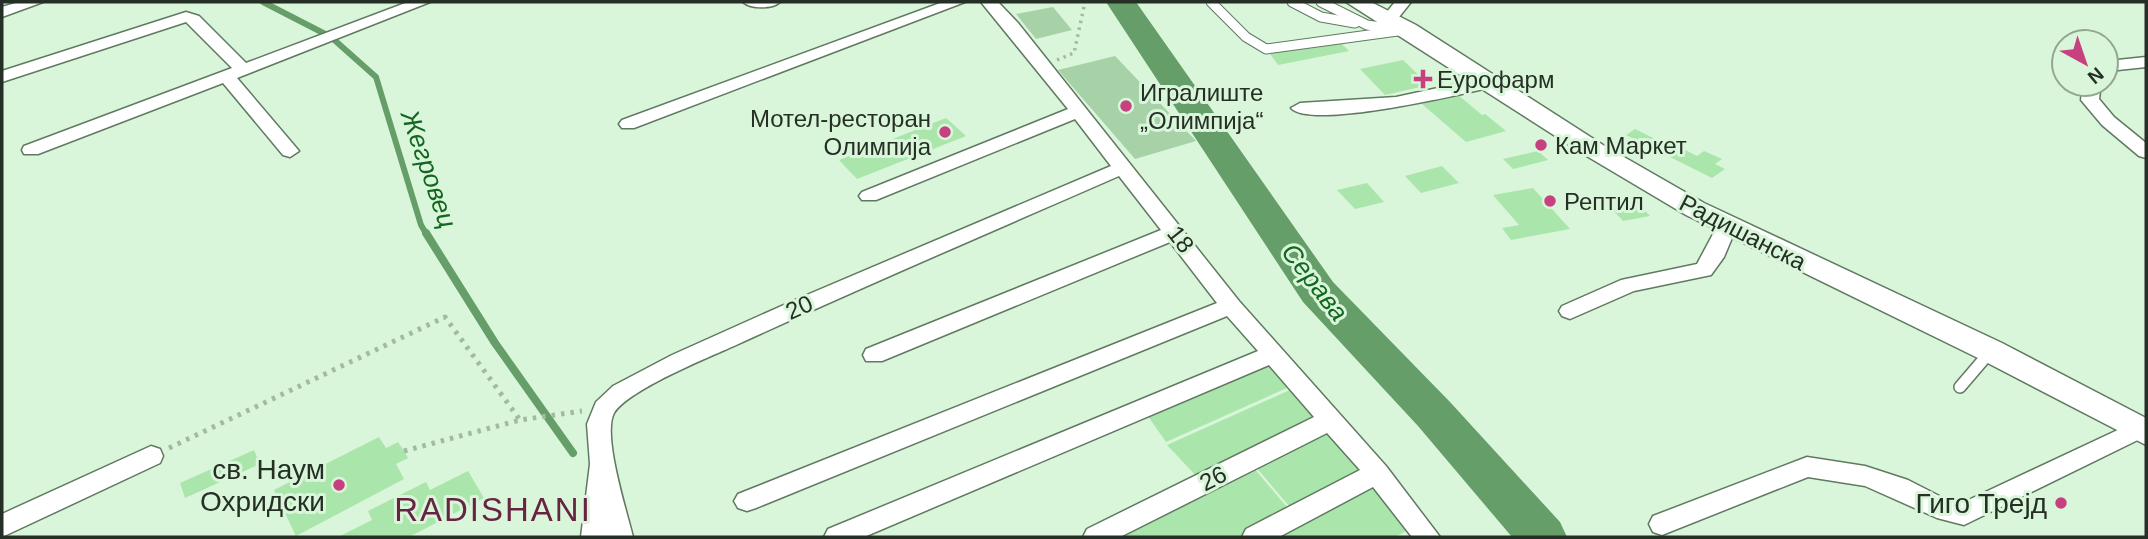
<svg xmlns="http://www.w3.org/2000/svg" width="2148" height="539" font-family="Helvetica,sans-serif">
	<rect width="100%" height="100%" fill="#daf6da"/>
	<g fill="#a7d2a8">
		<path d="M1053,7L1072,30L1036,39L1016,14Z"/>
		<path d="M1115,56L1196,141L1135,159L1058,70Z"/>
	</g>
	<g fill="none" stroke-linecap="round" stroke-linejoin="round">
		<path stroke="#659e68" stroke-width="6" d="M263,2L331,37L376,77L421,225L427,235"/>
		<path stroke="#659e68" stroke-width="8" d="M426,233L495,343L573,453"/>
		<path fill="#659e68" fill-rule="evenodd" d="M1106,2H1136L1333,282L1450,402L1560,522L1567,537H1512L1418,426L1303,302Z"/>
	</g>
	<g fill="#aae5ab">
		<path d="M1339,41L1349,51L1278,65L1268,51Z"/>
		<path d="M1403,60L1429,85L1385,95L1360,69Z"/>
		<path d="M1457,94L1482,115L1485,114L1506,131L1466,142L1422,104Z"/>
		<path d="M946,118L966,136L857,179L839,160Z"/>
		<path d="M1635,129L1678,150L1681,148L1697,156L1704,151L1722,159L1715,164L1725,169L1712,178L1626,135Z"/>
		<path d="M1538,151L1548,160L1513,169L1503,159Z"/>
		<path d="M1442,166L1459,183L1421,193L1405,176Z"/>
		<path d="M1367,183L1384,202L1355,209L1337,190Z"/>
		<path d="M1533,188L1570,229L1511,240L1502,228L1519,225L1493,195Z"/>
		<path d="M1637,203L1650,216L1623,221L1610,207Z"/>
		<path d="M1267,364L1287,388L1166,442L1145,412Z"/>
		<path d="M1290,390L1317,421L1199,479L1167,445Z"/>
		<path d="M1330,429L1365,474L1294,512L1255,466Z"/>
		<path d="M379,437L386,448L398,442L404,451L408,458L396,464L404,479L296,536L274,490Z"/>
		<path d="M254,450L260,464L185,498L180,483Z"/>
		<path d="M1253,467L1292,513L1245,537H1111Z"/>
		<path d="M468,471L484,498L409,537H338L372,520L368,511L426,482L430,490Z"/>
		<path d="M1374,481L1406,531L1395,537H1268Z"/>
	</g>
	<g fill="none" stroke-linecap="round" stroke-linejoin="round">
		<defs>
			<g id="lane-far1">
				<path d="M1211,2L1246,37L1266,49L1405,30"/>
				<path d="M1292,2L1321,17L1355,23"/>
				<path d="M1321,2L1367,25L1388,28"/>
			</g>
			<path id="lane" d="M1960,387L1990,352"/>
			<g id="street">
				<path d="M19,2H43L2,17V7Z"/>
				<path d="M408,2H430L237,78L299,151L290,157L283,155L223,83L38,154H24L22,150L24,146L232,68L186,22L2,82V71L186,12L199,16L246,63Z"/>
				<path d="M743,2H780C772,9 751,9 743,2Z"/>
				<path d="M943,2H965L634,128H622L619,124L622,120Z"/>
				<path d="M981,2H998L1018,23L1239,301L1386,466L1440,537H1412L1373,487L1279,537H1242L1246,529L1360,470L1327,433L1120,537H1083L1087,529L1314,417L1269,365L864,537H824L828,529L1258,351L1227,316L756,508L747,511L738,508L734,501L738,494L1217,303L1170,242L882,361H866L863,355L866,349L1161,230L1119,176C991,232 862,287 734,346C709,357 628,390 614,413C602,435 627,512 633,537H581L590,464L587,424L596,402L613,386L672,355L795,300L1111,166L1075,119L876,200H862L859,196L862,192L1068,109Z"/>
				<path d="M1395,2H1411L1395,22H1383L1381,19Z"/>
				<path d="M2146,57V67L2118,70L2106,75L2108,61Z"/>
				<path d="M1489,77L1495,78L1498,82L1495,86C1465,94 1310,130 1291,108L1300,103L1396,97Z"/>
				<path d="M2083,84H2101L2099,99L2114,117L2146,143V158L2139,156L2102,125L2081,100Z"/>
				<path d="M1727,220L1737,226L1724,257L1711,275L1634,291L1570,319L1562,316L1559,311L1562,306L1621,280L1697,264L1720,221Z"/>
				<path d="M2139,420L2146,422V436L1964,525L1937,518L1865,486L1808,477L1662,535L1653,532L1649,524L1653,516L1807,457L1865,466L1908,480L1949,501L1962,503Z"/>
				<path d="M151,446L160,449L163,456L160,463L2,537V514Z"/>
			</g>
			<path id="secondary" d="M1346,2H1371L1416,25L1603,145L1704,203L2002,343L2146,418V445L1980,359L1686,215L1585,155Z"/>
		</defs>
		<use href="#lane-far1" stroke="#607961" stroke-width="11"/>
		<use href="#lane" stroke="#607961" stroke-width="14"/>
		<use href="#street" stroke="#607961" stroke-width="3"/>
		<use href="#secondary" stroke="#607961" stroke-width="3"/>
		<path stroke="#a2b9a2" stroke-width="3.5" stroke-dasharray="2.5 4.5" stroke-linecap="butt" d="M1057,60L1074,53L1085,2"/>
		<g stroke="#a2b9a2" stroke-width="5" stroke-dasharray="3.5 6" stroke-linecap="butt">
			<path d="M169,448L445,317L520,420"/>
			<path d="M404,451L520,420L582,411"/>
		</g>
		<use href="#lane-far1" stroke="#fff" stroke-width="9"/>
		<use href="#lane" stroke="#fff" stroke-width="11"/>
		<use href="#street" fill="#fff" fill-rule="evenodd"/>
		<use href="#secondary" fill="#fff" fill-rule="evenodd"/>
	</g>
	<g fill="#c74080" stroke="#daf6da" stroke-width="2.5">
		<path d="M1419.5 68.5h7v7h7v7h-7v7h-7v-7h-7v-7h7z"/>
		<circle cx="1126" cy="106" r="7"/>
		<circle cx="945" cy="132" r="7"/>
		<circle cx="1541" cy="145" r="7"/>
		<circle cx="1550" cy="201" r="7"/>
		<circle cx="339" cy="485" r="7"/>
		<circle cx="2061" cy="503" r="7"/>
	</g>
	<g text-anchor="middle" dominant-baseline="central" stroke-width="6" stroke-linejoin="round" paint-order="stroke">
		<g font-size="24" fill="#252f25" stroke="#daf6da" text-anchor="start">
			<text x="1437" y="79">Еурофарм</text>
			<text x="1140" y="92">Игралиште<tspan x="1140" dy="28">„Олимпија“</tspan></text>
			<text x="931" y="118" text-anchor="end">Мотел-ресторан<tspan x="931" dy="28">Олимпија</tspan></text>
			<text x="1555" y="145">Кам Маркет</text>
			<text x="1564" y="201">Рептил</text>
		</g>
		<g font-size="24" fill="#252f25" stroke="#daf6da">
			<text transform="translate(1743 232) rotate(27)">Радишанска</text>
			<text transform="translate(1181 239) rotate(52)">18</text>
			<text transform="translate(799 307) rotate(-24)">20</text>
			<text transform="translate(1213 478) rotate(-27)">26</text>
		</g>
		<g font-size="26" font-style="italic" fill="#126620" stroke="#daf6da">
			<text transform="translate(429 169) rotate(71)">Жегровец</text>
			<text transform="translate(1315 282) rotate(52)">Серава</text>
		</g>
		<g font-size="28" fill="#252f25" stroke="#daf6da" text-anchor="end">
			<text x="325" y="469">св. Наум<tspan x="325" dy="32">Охридски</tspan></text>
			<text x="2047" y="503">Гиго Трејд</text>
		</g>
		<g font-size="33" letter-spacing="2" fill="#662441" stroke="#daf6da">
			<text x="493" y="509">RADISHANI</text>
		</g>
	</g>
	<rect width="2148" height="539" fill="none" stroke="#252f25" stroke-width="7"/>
	<g transform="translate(2085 63) rotate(140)"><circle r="33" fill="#daf6da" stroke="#92a692" stroke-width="2"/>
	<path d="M0-5L12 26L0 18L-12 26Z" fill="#c74080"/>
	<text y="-10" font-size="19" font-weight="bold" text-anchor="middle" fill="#252f25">N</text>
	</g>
</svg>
